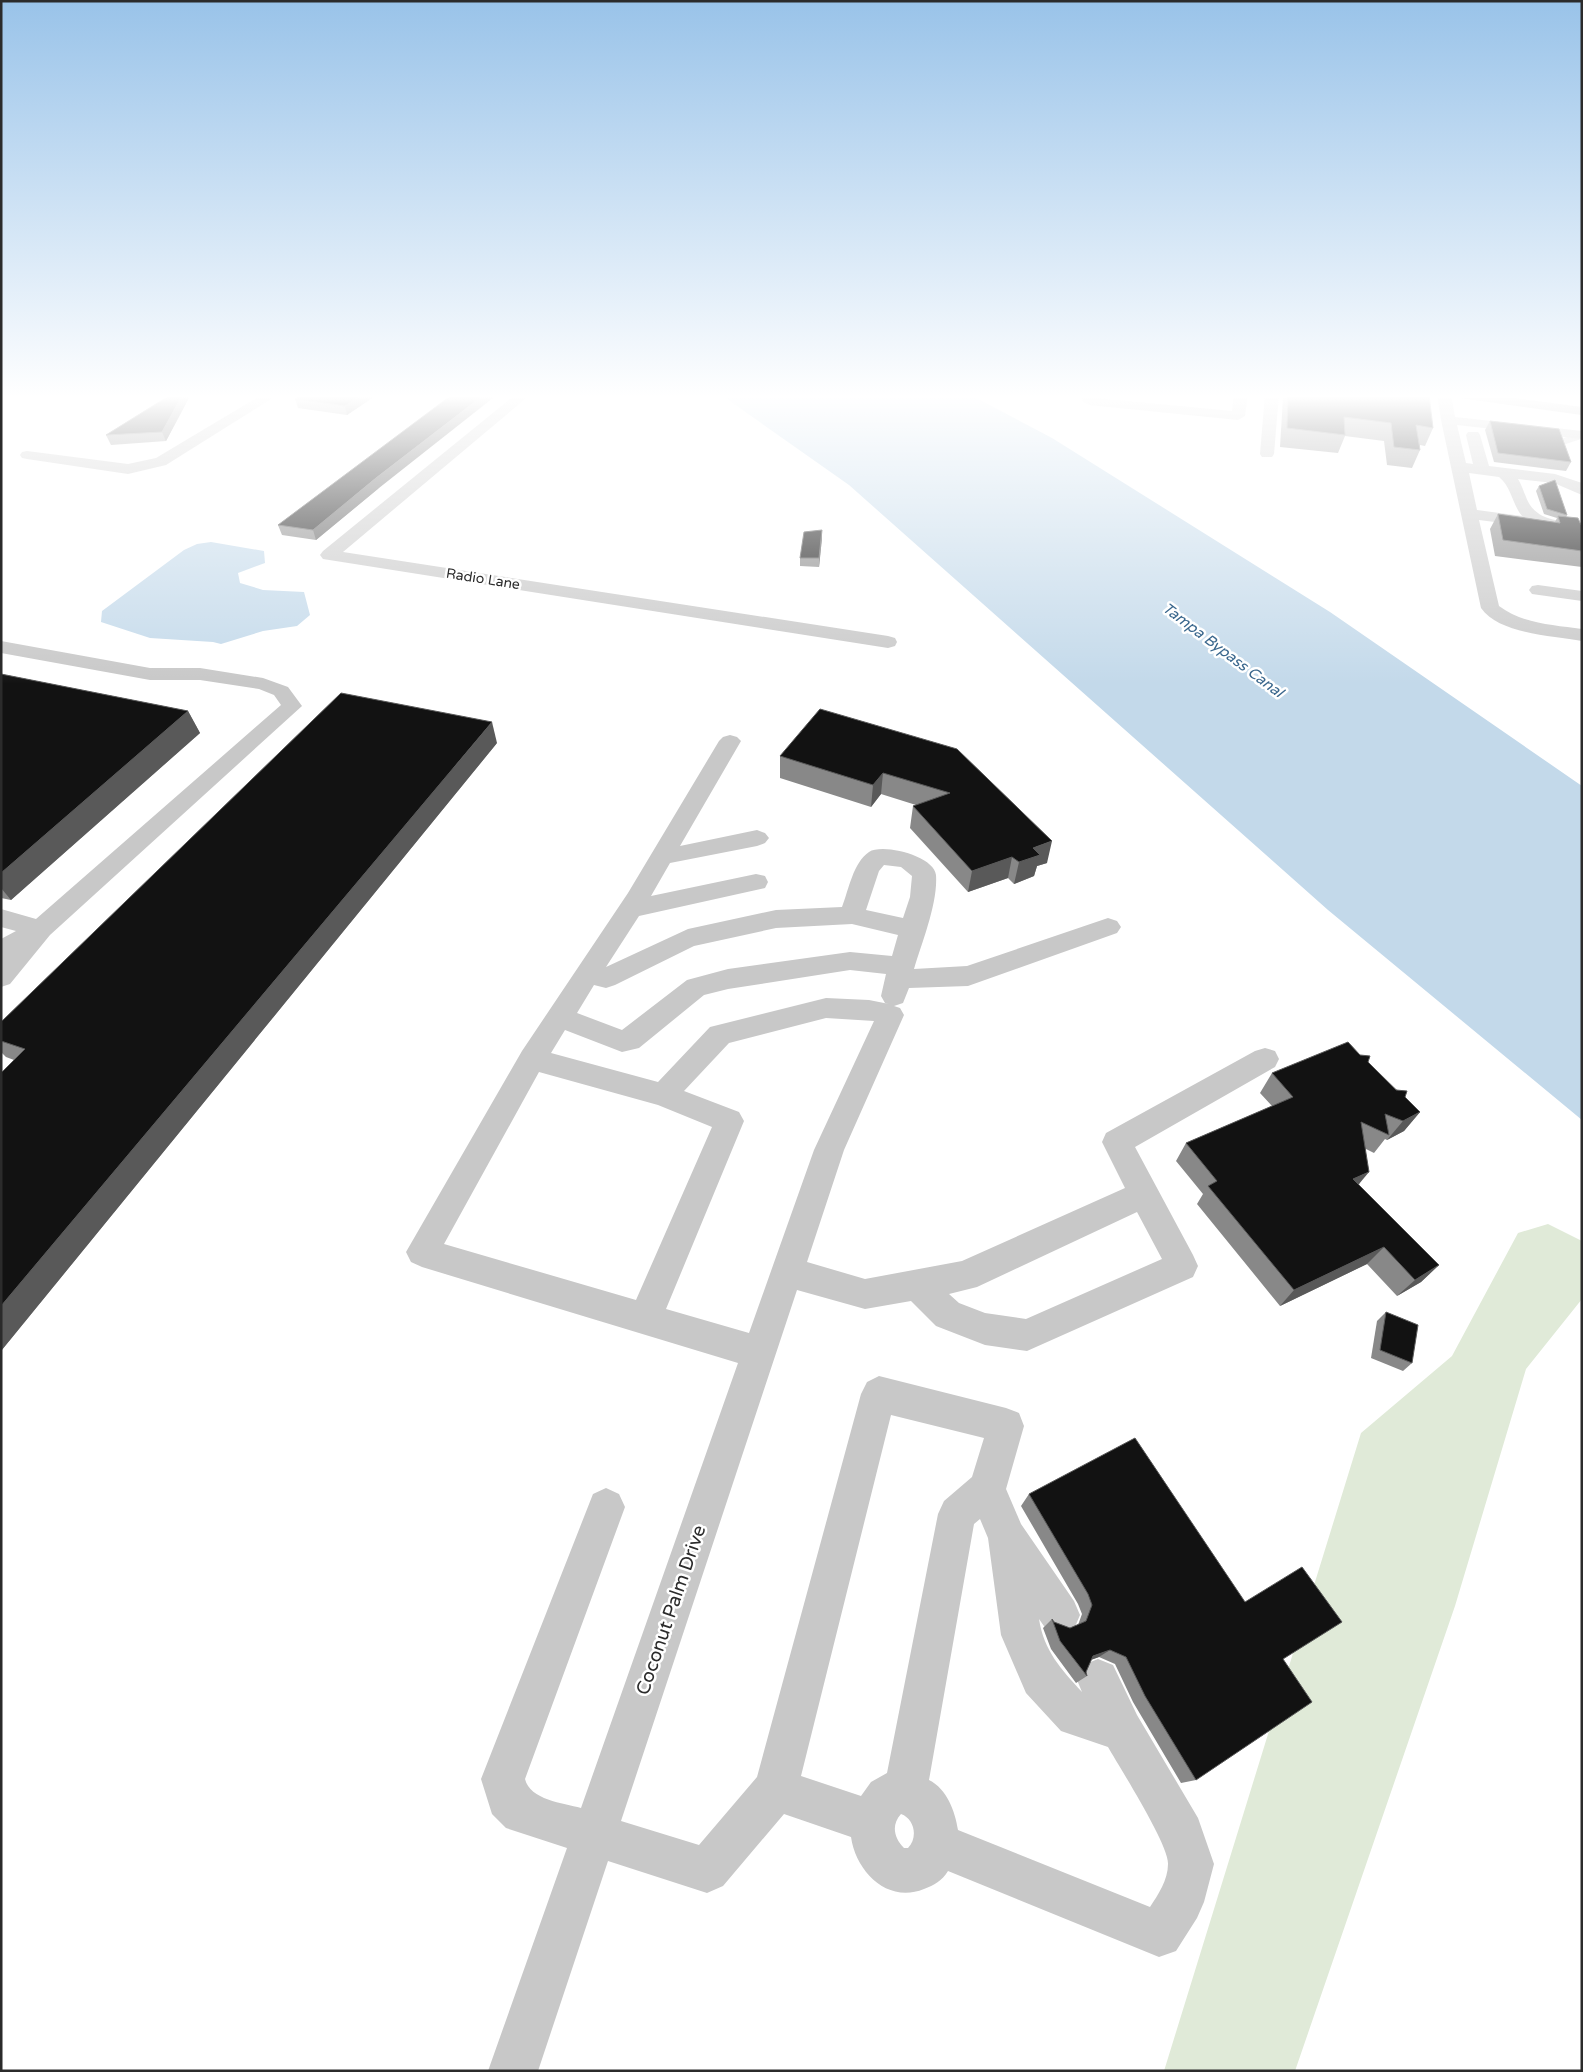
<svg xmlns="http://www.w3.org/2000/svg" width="1583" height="2072" font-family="'Varela Round',sans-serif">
	<rect width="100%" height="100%" fill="#fff"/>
	<path fill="#e0ead8" d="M1548,1224L1582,1241V1299L1526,1369L1455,1606L1295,2071H1164L1361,1433L1452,1356L1518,1233Z"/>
	<g fill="#c3d9ea">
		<path d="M720,394H969L1052,438L1330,612L1582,786V1120L1328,910L849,485Z"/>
		<path d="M211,542L264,551L265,563L238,573L240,583L263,590L304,592L310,615L297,626L263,631L221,644L213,642L150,638L101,622L102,611L184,550L197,544Z"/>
	</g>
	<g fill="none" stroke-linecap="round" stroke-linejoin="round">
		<path stroke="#d5d5d5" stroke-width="16" stroke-dasharray="16 8" stroke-linecap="butt" d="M1570,436L1572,442"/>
		<g fill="#c8c8c8" fill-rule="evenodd">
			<path d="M263,394H279L166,465L128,474L27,459L22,458L20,455L22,452L27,451L128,464L156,458Z"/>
			<path d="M516,394H531L343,552L888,636L895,638L897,642L895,646L888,648L323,559L320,555L323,551Z"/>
			<path d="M1083,394H1097L1096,398L1232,411L1234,394H1248L1245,416L1238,420L1089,405L1082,401Z"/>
			<path d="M1265,394H1279L1274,454L1272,457H1262L1260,454Z"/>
			<path d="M1437,394H1451L1455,417L1582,431V439L1457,425L1466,463L1473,464L1466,435L1468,432H1478L1480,435L1489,466L1555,474L1582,483V495L1554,483L1518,479C1523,487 1525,497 1530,505C1542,522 1563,521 1582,523V533L1479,520L1499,606C1523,624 1553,625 1582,629V641C1553,636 1499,634 1481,608L1441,420ZM1469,473L1499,477C1511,486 1512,504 1522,516L1477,510Z"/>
			<path d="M1538,585L1582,591V601L1532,594L1529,590L1532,586Z"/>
			<path d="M1,641L150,668H200L263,678L288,687L302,706L50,935L10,984L1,987V939L16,931L1,927V909L36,919L281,705L274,695L259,689L200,680H150L1,653Z"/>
			<path d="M730,735L737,737L741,741L680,846L757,830L765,833L769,838L765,843L757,846L670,863L651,896L756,874L765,876L768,882L765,888L639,916L606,967L688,929L776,910L842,907C849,889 853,863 869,852C883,843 934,856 936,875C938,903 922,942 914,969L967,966L1108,918L1117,921L1121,927L1117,933L968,986L909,988L903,1003L894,1006L900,1008L904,1015L844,1150L807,1262L865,1279L962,1261L1125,1188L1102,1142L1106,1133L1255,1051L1265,1048L1275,1051L1279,1059L1275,1067L1135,1147L1193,1255L1198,1266L1193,1277L1027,1351L985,1345L936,1326L911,1301L865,1309L797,1290L621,1821L699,1845L757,1777L861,1394L867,1382L879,1376L1006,1408L1019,1413L1024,1426L1006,1489L1021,1524L1074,1601L1080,1615L1074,1629L1060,1635L1046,1629L1039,1619C1044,1651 1061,1669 1082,1692L1077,1680L1083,1665L1098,1659L1113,1665L1137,1715L1198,1818L1214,1864L1204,1902L1197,1918L1176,1951L1159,1957L948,1871C942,1881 934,1885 924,1889C888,1904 856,1872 851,1837L784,1814L723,1886L707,1893L608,1861L538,2071H488L567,1848L506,1828L492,1814L481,1779L593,1494L606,1488L619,1494L625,1507L525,1779C530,1800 563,1803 581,1808L738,1363L422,1267L411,1262L406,1252L522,1051L628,893L719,741L723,737ZM884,865L901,867L912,876L910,897L903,918L866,910L879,871ZM852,924L898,935L892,956L850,952L728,969L687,980L622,1030L577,1013L594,985L606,988L615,985L694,946L776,928ZM850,970L886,974L881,996L885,1003L889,1004L869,1000L826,998L710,1027L658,1082L551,1053L565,1030L622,1052L639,1048L704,995L728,989ZM826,1018L874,1021L814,1150L749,1333L666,1309L744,1121L739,1112L684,1091L729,1043ZM539,1072L658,1105L712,1127L636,1300L444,1244ZM1137,1212L1162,1259L1026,1319L985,1313L959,1303L949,1294L977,1287ZM891,1415L984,1438L972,1477L944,1501L938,1514L887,1773L871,1782L861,1796L801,1776ZM980,1519L988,1538L1001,1635L1026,1693L1061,1731L1108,1747C1120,1768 1169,1845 1168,1864C1168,1880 1158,1895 1150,1907L958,1830C955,1811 947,1789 929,1780L974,1524ZM901,1814C915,1819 918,1838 908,1848H904C894,1838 891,1825 901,1814Z"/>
		</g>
		<path fill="#a3a3a3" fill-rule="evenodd" d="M1452,394H1486L1582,407V415L1459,398Z"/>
	</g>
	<g fill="#888">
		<path d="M172,394H191L166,441L111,445L106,435Z"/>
		<path d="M378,394L347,415L298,408L295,399Z"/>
		<path d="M1284,394H1418L1433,428L1425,446L1420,445V450L1412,468L1387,465L1384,441L1345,436L1338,453L1280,447L1283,398Z"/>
		<path d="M1490,421L1571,462L1566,471L1494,462L1485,430Z"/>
		<path d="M1539,486L1567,515L1566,517L1582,525V567L1495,556L1490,529L1498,514L1555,522L1557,518L1544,514L1536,491Z"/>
		<path d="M379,488L316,540L282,535L278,525Z"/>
		<path d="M822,538L819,567L800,566V558Z"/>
		<path d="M1,674L188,711L200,733L11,900L1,898Z"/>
		<path d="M497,743L1,1351V1073L14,1060L6,1057L1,1052V1022Z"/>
		<path d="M957,749L1047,863L1037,866L1034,876L1014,884L1008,878L968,892L910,828L913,806L916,805L881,794L871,807L780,778V756Z"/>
		<path d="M1368,1062L1420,1112L1404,1131L1387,1140L1385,1139L1374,1153L1366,1149L1359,1185L1439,1265L1421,1282L1397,1296L1367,1264L1280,1306L1197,1204L1203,1194L1176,1161L1186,1143L1272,1106L1260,1093L1272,1073Z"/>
		<path d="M1386,1312L1412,1363L1403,1371L1371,1358L1377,1321Z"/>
		<path d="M1029,1494L1283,1659L1196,1780L1181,1783L1133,1702L1115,1664L1099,1657L1091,1660L1086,1672L1087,1676L1076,1683L1051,1649L1043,1628L1052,1619L1054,1622L1070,1628L1078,1625L1082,1614L1078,1604L1021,1506Z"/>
	</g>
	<g fill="#595959">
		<path d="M183,394H191L166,441L162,432Z"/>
		<path d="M363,394H378L347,415L345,406Z"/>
		<path d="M485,394H498L379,488L316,540L313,530L376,478Z"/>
		<path d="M822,530V538L819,567V558Z"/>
		<path d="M188,711L200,733L11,900L1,888V873Z"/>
		<path d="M492,722L497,743L1,1351V1306Z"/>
		<path d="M883,773L881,794L871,807L873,785Z"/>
		<path d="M1052,841L1047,863L1037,866L1034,876L1014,884L1019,862L1033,848Z"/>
		<path d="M1012,857L1008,878L968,892L972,871Z"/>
		<path d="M1420,1112L1404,1131L1387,1140L1403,1121Z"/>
		<path d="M1369,1172L1354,1190L1353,1179Z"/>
		<path d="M1384,1247L1367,1264L1280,1306L1294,1290Z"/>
		<path d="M1439,1265L1421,1282L1397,1296L1415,1280Z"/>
		<path d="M1110,1650L1099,1657L1082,1663L1093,1656Z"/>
	</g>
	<g fill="#121212" stroke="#595959">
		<path d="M172,394H183L162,432L106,435Z"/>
		<path d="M303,394H363L345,406L295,399Z"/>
		<path d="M453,394H485L376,478L313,530L278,525Z"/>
		<path d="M1288,394H1418L1429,395L1433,428L1416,425L1420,450L1394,447L1391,423L1344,417L1345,435L1287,428Z"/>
		<path d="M1490,421L1559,429L1571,462L1498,453Z"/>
		<path d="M1555,480L1567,515L1547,509L1539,486Z"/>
		<path d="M1498,514L1560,523L1558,516L1578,518L1581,525H1582V551L1503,540Z"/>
		<path d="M822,530L819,558H800L804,532Z"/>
		<path d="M1,674L188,711L1,873Z"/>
		<path d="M341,693L492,722L1,1306V1073L25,1049L1,1041V1022Z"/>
		<path d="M820,709L957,749L1052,841L1033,848L1040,855L1019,862L1012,857L972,871L913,806L950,793L883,773L873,785L780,756Z"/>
		<path d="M1348,1042L1360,1055L1370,1056L1368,1062L1396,1090L1407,1091L1405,1097L1420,1112L1403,1121L1385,1114L1389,1135L1361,1122L1369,1172L1353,1179L1439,1265L1415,1280L1384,1247L1294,1290L1208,1186L1217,1181L1186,1143L1293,1097L1272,1073Z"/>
		<path d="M1386,1312L1418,1325L1412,1363L1380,1350Z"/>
		<path d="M1135,1438L1245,1602L1302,1567L1342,1622L1283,1659L1312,1702L1196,1780L1145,1696L1126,1657L1110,1650L1093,1656L1086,1672L1087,1676L1060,1641L1052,1619L1054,1622L1070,1628L1086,1621L1092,1605L1088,1594L1029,1494Z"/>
	</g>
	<linearGradient id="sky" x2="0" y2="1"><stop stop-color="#99c3e9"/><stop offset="0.58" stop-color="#fff"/><stop offset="1" stop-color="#fff" stop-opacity="0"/></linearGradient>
	<rect width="1583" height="684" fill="url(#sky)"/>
	<g text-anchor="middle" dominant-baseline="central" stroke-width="5" stroke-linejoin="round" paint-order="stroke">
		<g font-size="14" fill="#2b2b2b" stroke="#fff">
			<text transform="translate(483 579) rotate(9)">Radio Lane</text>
		</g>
		<g font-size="15" font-style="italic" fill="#3a678d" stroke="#fff">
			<text transform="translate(1223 650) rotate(37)">Tampa Bypass Canal</text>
		</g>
		<g font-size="19" fill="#2b2b2b" stroke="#fff">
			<text transform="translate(671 1610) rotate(-71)">Coconut Palm Drive</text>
		</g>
	</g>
	<rect width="1583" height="2072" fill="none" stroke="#2b2b2b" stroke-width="5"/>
</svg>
